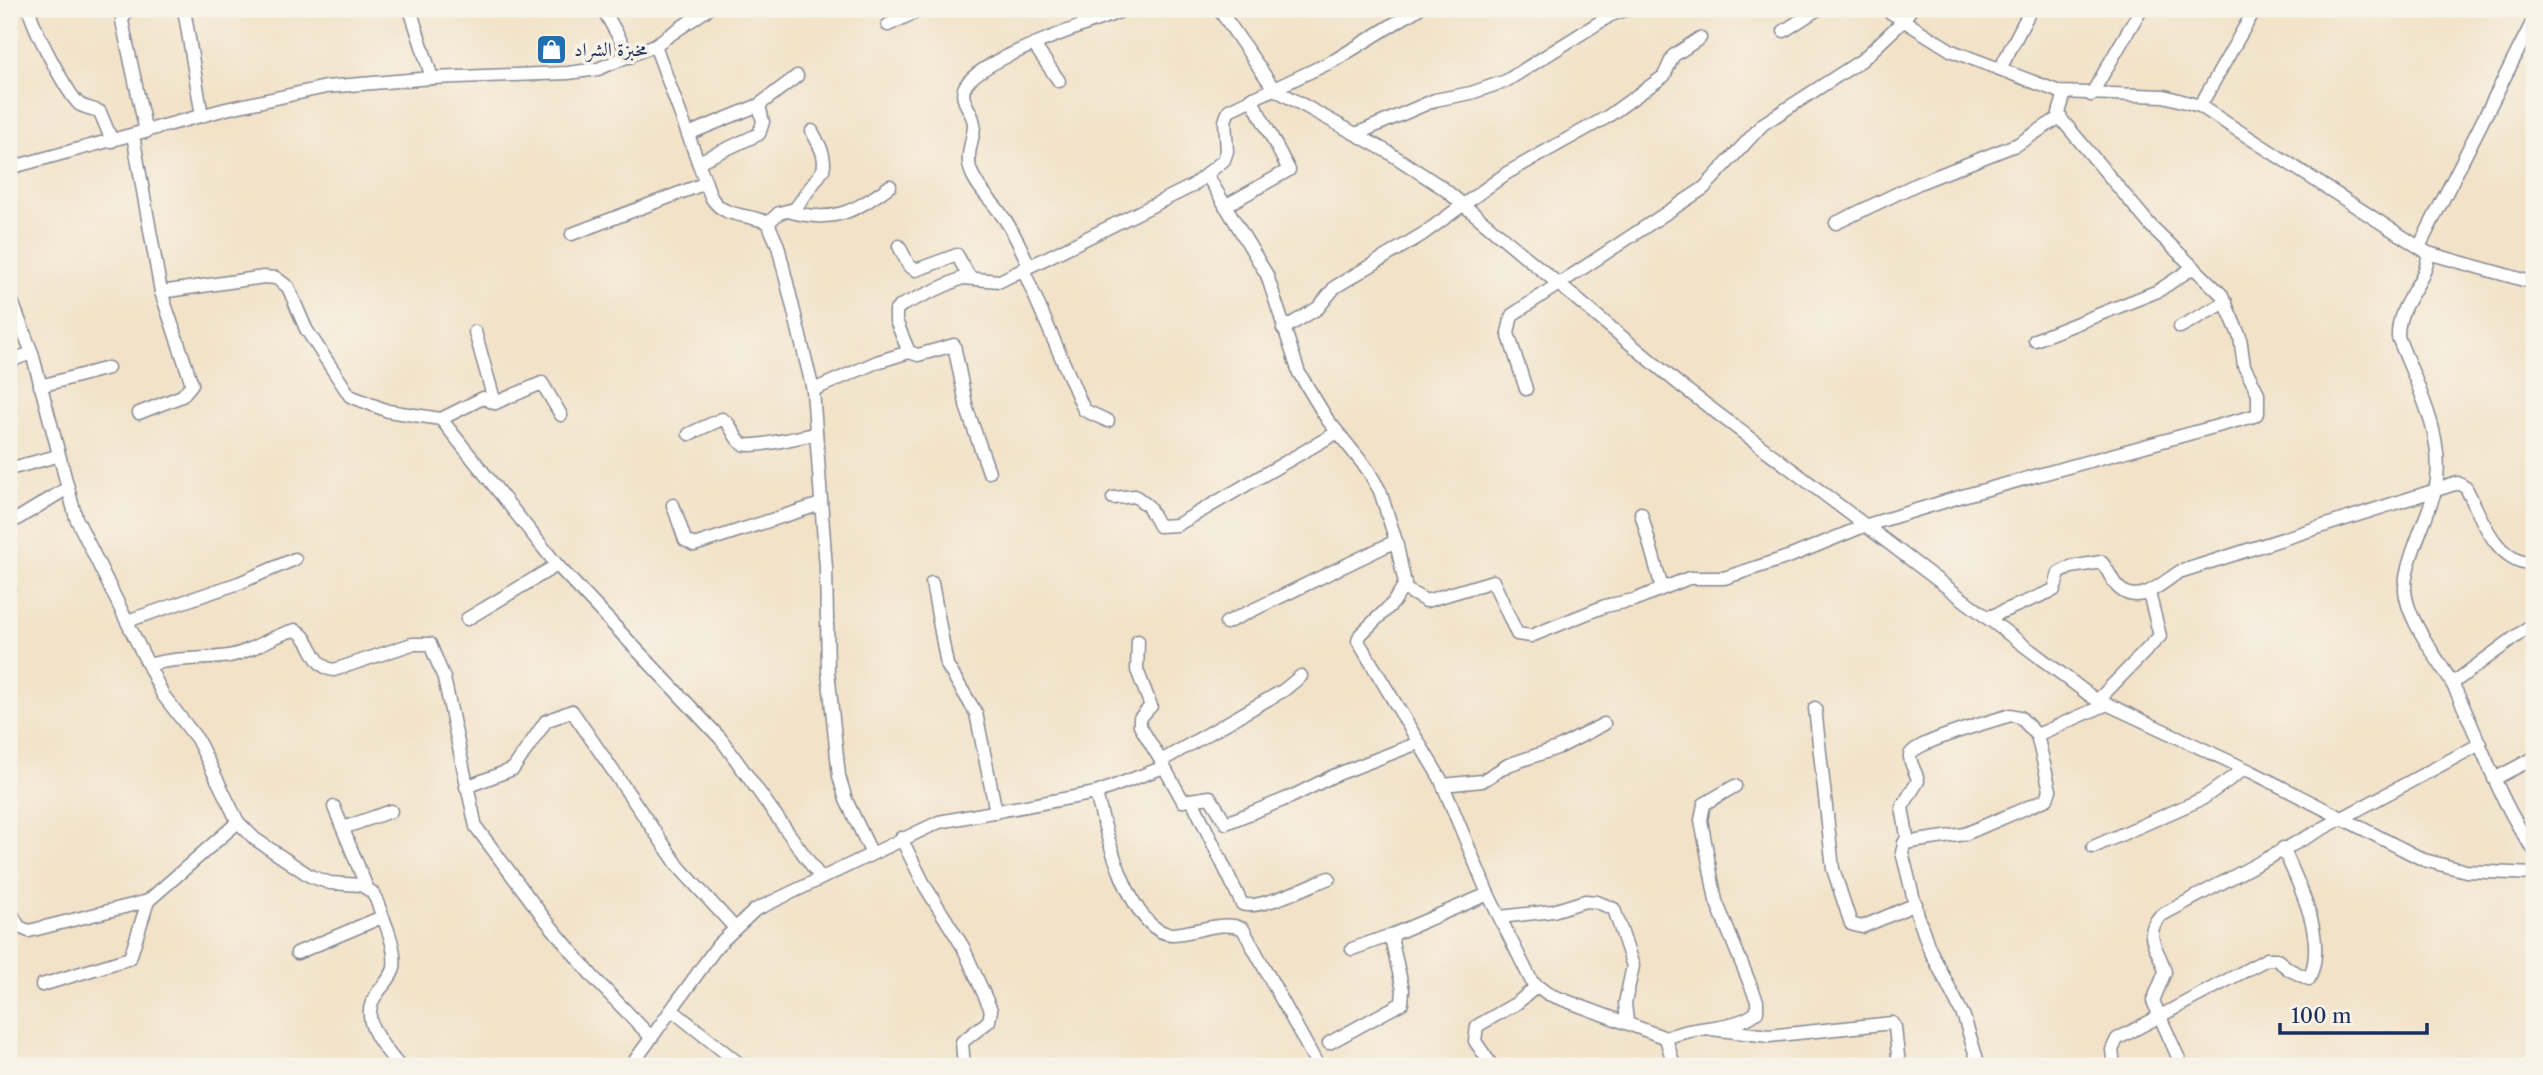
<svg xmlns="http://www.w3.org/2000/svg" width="2543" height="1075" font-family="'Libre Caslon Text',Amiri,serif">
	<rect width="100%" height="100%" fill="#f7f3e8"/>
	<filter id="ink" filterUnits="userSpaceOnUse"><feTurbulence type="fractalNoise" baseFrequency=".0143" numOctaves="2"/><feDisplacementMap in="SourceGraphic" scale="14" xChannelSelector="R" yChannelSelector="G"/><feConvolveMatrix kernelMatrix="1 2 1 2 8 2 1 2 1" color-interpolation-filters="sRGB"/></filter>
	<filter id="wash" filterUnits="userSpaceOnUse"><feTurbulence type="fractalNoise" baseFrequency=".00686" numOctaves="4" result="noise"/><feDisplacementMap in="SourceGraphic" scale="28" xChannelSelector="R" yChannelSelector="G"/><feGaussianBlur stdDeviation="1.57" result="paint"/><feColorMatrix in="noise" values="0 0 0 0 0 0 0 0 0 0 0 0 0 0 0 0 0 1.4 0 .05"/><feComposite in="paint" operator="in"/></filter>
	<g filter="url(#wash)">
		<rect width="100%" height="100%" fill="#f2e2c8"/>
	</g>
	<g filter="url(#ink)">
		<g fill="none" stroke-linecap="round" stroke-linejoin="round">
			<defs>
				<g id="minor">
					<path d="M29,9C32,26 67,93 79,104C85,108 94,109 100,112L112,141"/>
					<path d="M127,9L122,21L146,132"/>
					<path d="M184,9L202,116"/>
					<path d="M410,9L432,78"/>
					<path d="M603,9L630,57"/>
					<path d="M1219,9L1274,89L1388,152L1443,188L1680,385L2092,697L2252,772L2424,860L2466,871L2534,874"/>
					<path d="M1885,9L1952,51L2060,92L2164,96L2200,106L2428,253C2429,281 2397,301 2398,337C2416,384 2449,442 2434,494C2426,521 2404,564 2405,590C2407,622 2441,661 2455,689C2482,743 2498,801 2534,850"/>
					<path d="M888,25L922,9"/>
					<path d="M1784,31L1818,9"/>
					<path d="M655,45L711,197C725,220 747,212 768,223L778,246L813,390L826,568L828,671L839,776L846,800L871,852"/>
					<path d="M1034,45L1059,81"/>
					<path d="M2000,69L2031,9"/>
					<path d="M2091,95L2141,9"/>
					<path d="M2200,106L2255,9"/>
					<path d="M688,134L759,105"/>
					<path d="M1356,134L1435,100L1471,93L1506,81L1611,15L1628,9"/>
					<path d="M133,135L161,292L264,277L276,278L288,287L306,329L350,396L388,411L441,419L557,565L721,739L820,877"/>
					<path d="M698,162L759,134L763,122L759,105L797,76"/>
					<path d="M9,168L226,109L326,87L432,78L568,73L598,69L655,45L708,9"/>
					<path d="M1207,175L1267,275L1299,373L1327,419L1368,470L1380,491L1396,541L1405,584L1393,603L1360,635L1358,641L1440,778L1488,894L1532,982L1548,994L1666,1038L1674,1066"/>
					<path d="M1225,206L1289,170L1251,98"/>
					<path d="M788,211C833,224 854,212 890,186"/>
					<path d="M768,223L779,213L795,209L823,170C827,156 818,143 812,131"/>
					<path d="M1836,223L1919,183L2018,144L2060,117"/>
					<path d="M572,234L706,183"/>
					<path d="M899,246L909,266L916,270L957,255L970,278"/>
					<path d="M2419,247L2534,19"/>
					<path d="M2428,253L2534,283"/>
					<path d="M1029,266C1021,248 1013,230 1001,214C992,201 980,191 973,176C963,156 974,142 974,124C973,111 960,102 964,89C972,61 1089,24 1119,12"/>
					<path d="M1023,269L1084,410L1108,421"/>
					<path d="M9,294L32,353L76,518L163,695L197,739L238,822L255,839L310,876L330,883L361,885L372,892L376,899C383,919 397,946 394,968C392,977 385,983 379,991C356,1018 381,1043 399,1066"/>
					<path d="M2180,327L2226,302"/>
					<path d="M1283,329L1318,308L1335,287L1423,234L1507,173L1607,117L1664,76L1673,56L1700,38"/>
					<path d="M475,332L495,403"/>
					<path d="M2035,340L2158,291L2194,267"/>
					<path d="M909,352L918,355L954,345L967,409L989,472"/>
					<path d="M9,361L32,353"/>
					<path d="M40,386L108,368"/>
					<path d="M1526,389L1508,333L1512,315L1704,188L1763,124L1862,60L1903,21L1911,9"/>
					<path d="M813,390L877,362L909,352L896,321V310L902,305L962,278L1000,281L1192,186L1224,160L1227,151L1225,121L1229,110L1335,60L1418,9"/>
					<path d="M139,413L182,396L192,384L161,292"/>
					<path d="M441,419L483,398L495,403L542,383L561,415"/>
					<path d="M689,434L722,419C733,424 733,439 743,444C753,449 802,436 816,434"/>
					<path d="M9,469L57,456"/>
					<path d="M1113,498L1135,496L1148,506L1159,526L1177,525L1336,433"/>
					<path d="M673,505L685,540L694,545L821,504"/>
					<path d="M1641,513L1662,588"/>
					<path d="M9,524L66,489"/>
					<path d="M932,583L947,665L976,713L996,812"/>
					<path d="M9,588V589"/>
					<path d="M1403,588L1426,601L1493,581L1517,634L1531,636L1605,606L1634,600L1689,578H1724L1791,556L1864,526L1966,495L2254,416L2258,413V393L2244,366L2240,337L2222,295L2151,226L2062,120L2059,113L2065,93"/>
					<path d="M1987,618L2054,590L2059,573L2071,567L2101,562C2109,569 2111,582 2120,589C2140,606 2163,582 2179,572L2458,483L2466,488C2482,518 2495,562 2534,564"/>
					<path d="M467,619L557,565"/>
					<path d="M127,621L239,583L295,559"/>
					<path d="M1226,623L1396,541"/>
					<path d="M1138,641L1137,670L1151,706L1140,718V726L1161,761"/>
					<path d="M149,665C174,657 202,660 229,656C253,652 272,635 295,630C313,637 311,667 334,670L412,644H430L444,678L476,827L544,918L593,977L650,1036"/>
					<path d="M2453,683L2534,623"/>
					<path d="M2098,700L2160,636L2149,593"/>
					<path d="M1815,708L1833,869L1851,924L1862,927L1916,904"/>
					<path d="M1164,767L1161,761L1284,690L1301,676"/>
					<path d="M2494,779L2534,758"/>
					<path d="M1443,785L1482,781L1508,765L1560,747L1604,724"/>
					<path d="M466,787L513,769L546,721L572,711L679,867L734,927"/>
					<path d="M1096,793L1164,767L1183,801L1210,797L1226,823L1293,796L1333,776L1418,743"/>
					<path d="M1192,800L1242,904C1259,911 1310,885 1329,878"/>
					<path d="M334,807L367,888"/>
					<path d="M343,828L391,811"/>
					<path d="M901,838L925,886L963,947L991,1010L989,1021L962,1042L964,1066"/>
					<path d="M1904,843L1965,834L2047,799L2050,790L2037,735"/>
					<path d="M2093,847L2202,799L2244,769"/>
					<path d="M9,909L19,927L29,931L148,901"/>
					<path d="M1500,917L1553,911L1585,901L1597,902L1614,909L1633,966L1625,1003L1627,1022"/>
					<path d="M1352,949L1394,934"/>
					<path d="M297,953L382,917"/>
					<path d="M42,985L130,958L148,901L238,822"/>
					<path d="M672,1010L742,1066"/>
					<path d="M1711,1029L1769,1036L1892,1023L1895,1027L1899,1066"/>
					<path d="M1666,1038C1693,1025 1734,1031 1757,1012V1001L1716,901L1701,820L1704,804L1735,786"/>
					<path d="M1329,1043L1402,1003L1403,990L1392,942L1394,934L1488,894"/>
					<path d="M631,1066L718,945L755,910L939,822L1096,793C1104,826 1131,937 1174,934C1195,933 1224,919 1243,929L1318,1066"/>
					<path d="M1492,1066L1475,1041L1477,1026L1517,1003L1536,987"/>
					<path d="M1979,1066L1964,1017L1929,948L1918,916L1902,852L1907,836L1902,807L1918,781C1917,773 1909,763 1910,755C1912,743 1995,720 2011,715L2020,717L2037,735L2105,705"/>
					<path d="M2114,1066L2112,1050L2117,1039L2267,959H2276L2290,970L2309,979C2328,939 2299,885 2283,848"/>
					<path d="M2182,1066L2153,1001L2165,972C2161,951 2141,937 2160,916L2480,744"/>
				</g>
			</defs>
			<use href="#minor" stroke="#868893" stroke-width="15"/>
			<use href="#minor" stroke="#fff" stroke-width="12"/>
		</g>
	</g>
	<defs>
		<symbol id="shop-square" viewBox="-11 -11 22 22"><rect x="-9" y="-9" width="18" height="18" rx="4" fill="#1f6fb2" stroke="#f7f3e8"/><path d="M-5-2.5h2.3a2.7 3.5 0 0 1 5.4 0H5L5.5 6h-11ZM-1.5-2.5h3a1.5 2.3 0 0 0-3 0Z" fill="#fff"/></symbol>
	</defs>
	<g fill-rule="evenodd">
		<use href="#shop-square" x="534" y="32" width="35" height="35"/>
	</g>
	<g text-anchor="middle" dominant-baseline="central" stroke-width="7" stroke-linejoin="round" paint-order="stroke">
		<g font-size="19" fill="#1b2f5e" stroke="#f7f3e8" text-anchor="start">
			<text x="574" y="49">مخبزة الشراد</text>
		</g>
	</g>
	<rect width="2543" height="1075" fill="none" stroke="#f7f3e8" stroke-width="35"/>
	<path d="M2280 1023v10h147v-10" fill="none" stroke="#1b2f5e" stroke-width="3.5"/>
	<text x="2291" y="1023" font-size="21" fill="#1b2f5e" stroke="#f7f3e8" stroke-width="5" paint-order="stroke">100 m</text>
</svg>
